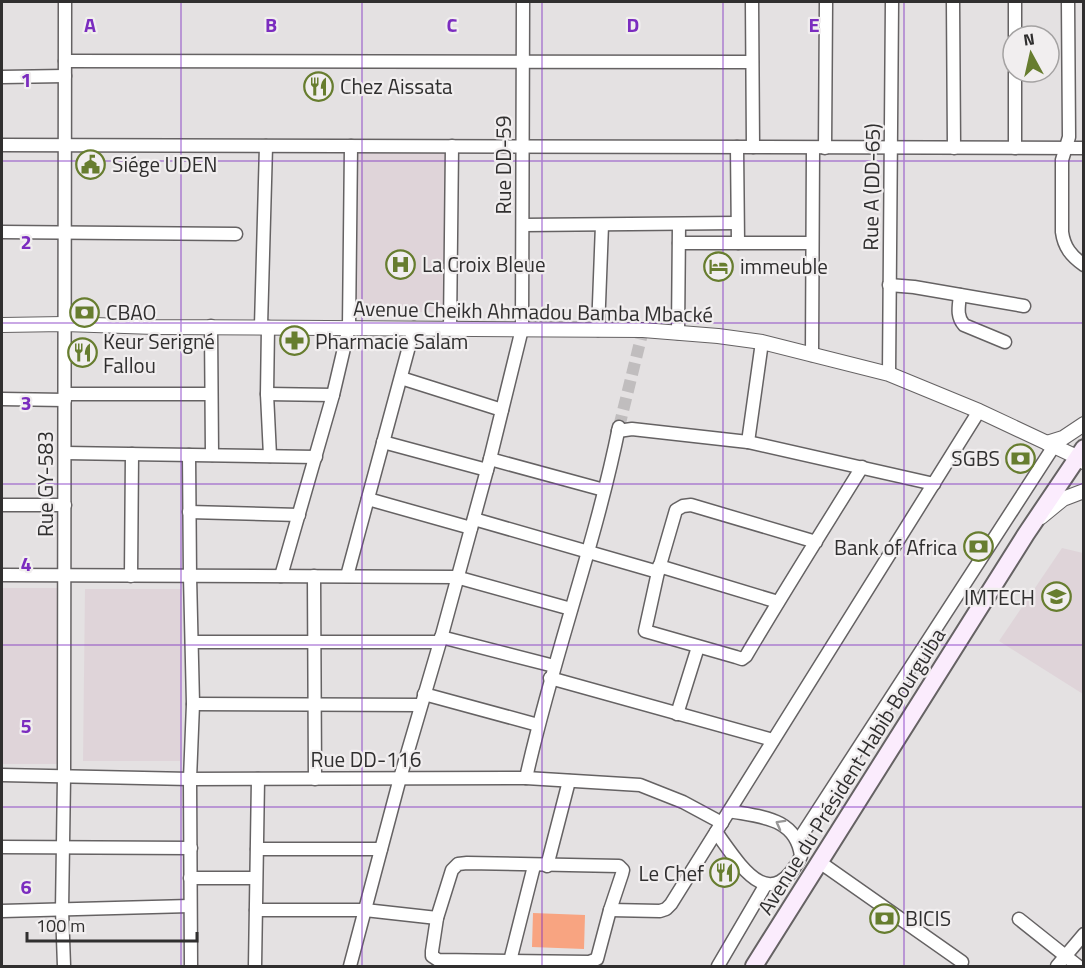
<svg xmlns="http://www.w3.org/2000/svg" width="1085" height="968" font-family="'Titillium Web',sans-serif">
	<rect width="100%" height="100%" fill="#e4e1e2"/>
	<g fill="#dfd4d9">
		<path d="M355,152H446L445,312H355Z"/>
		<path d="M1062,548L1083,553V694L999,641Z"/>
		<rect x="2" y="588" width="56" height="176"/>
		<path d="M85,589H181L180,761H83Z"/>
	</g>
	<path fill="#f8a481" d="M533,913L585,915L584,949L532,947Z"/>
	<g fill="none" stroke-linecap="round" stroke-linejoin="round">
		<path stroke="#c0bdbe" stroke-width="12" stroke-dasharray="12 6" stroke-linecap="butt" d="M619,427L643,330"/>
		<defs>
			<g id="minor">
				<path d="M752,2L753,147"/>
				<path d="M953,2L954,148"/>
				<path d="M1015,2V36"/>
				<path d="M1068,2L1069,137L1062,160V232C1064,247 1071,256 1084,265"/>
				<path d="M65,61L752,62"/>
				<path d="M1015,72V148"/>
				<path d="M2,77L65,76"/>
				<path d="M2,145L1084,148"/>
				<path d="M737,147L738,243"/>
				<path d="M825,148L826,2"/>
				<path d="M523,225L737,223"/>
				<path d="M2,232L236,234"/>
				<path d="M679,243H812"/>
				<path d="M889,285L914,287L1024,306"/>
				<path d="M960,295C959,306 956,316 964,325L1005,342"/>
				<path d="M211,326L212,455"/>
				<path d="M261,326L266,146"/>
				<path d="M268,327L267,394L270,456"/>
				<path d="M450,328L452,146"/>
				<path d="M598,330L602,225"/>
				<path d="M678,333L679,225"/>
				<path d="M812,355L813,148"/>
				<path d="M889,374L892,2"/>
				<path d="M401,378L502,410"/>
				<path d="M65,394H211"/>
				<path d="M267,394L333,395"/>
				<path d="M2,399L65,400"/>
				<path d="M618,431L632,429L748,442L934,484"/>
				<path d="M383,442L487,470"/>
				<path d="M748,442L762,342"/>
				<path d="M65,453L316,457"/>
				<path d="M189,455L190,576L193,704L190,779L191,966"/>
				<path d="M490,459L604,490"/>
				<path d="M368,499L471,528"/>
				<path d="M2,505H65"/>
				<path d="M189,512L299,515"/>
				<path d="M474,519L658,572"/>
				<path d="M816,542L691,505L683,506L676,510L658,572L645,631L736,657L742,659L746,656C783,593 823,530 862,467"/>
				<path d="M659,566L778,602"/>
				<path d="M2,575L456,577L571,609"/>
				<path d="M131,576L132,454"/>
				<path d="M281,576L333,395L349,327L351,146"/>
				<path d="M314,576L315,779"/>
				<path d="M347,576L414,328"/>
				<path d="M441,637L554,666"/>
				<path d="M192,642H440"/>
				<path d="M550,678L773,740"/>
				<path d="M424,694L538,725"/>
				<path d="M193,704L421,705"/>
				<path d="M677,714L698,647"/>
				<path d="M2,775L190,779L526,778L640,785L683,802L722,823"/>
				<path d="M526,778C552,660 595,546 619,427"/>
				<path d="M716,832C740,865 770,917 801,856C796,817 760,817 729,811"/>
				<path d="M798,841L1054,446"/>
				<path d="M2,847L191,848"/>
				<path d="M257,849H381"/>
				<path d="M467,863L619,866L623,870L622,874L610,910L597,959L589,962L438,960L432,956V951L437,918L452,870L458,864Z"/>
				<path d="M821,863L962,962"/>
				<path d="M547,866L569,781"/>
				<path d="M190,878H255"/>
				<path d="M256,910H365L437,918"/>
				<path d="M610,910L660,911L666,909L671,904L979,411"/>
				<path d="M2,911L190,906"/>
				<path d="M1019,919L1078,966"/>
				<path d="M510,961L534,866"/>
				<path d="M64,966L62,910L64,777L65,2"/>
				<path d="M255,966L258,779"/>
				<path d="M350,966L400,778L440,642L490,459L522,329L523,2"/>
				<path d="M718,966L766,884"/>
				<path d="M1057,966L1084,934"/>
			</g>
			<g id="tertiary">
				<path d="M2,325L64,324L155,327L643,330L718,336L762,342L889,374L979,411L1077,457L1084,462"/>
				<path d="M1047,443L1063,438L1084,424"/>
				<path d="M1041,517L1063,499L1084,491"/>
			</g>
			<path id="secondary" d="M754,966L1026,534L1084,448"/>
		</defs>
		<use href="#minor" stroke="#656263" stroke-width="15"/>
		<use href="#tertiary" stroke="#656263" stroke-width="16"/>
		<use href="#secondary" stroke="#656263" stroke-width="20"/>
		<use href="#minor" stroke="#fff" stroke-width="12"/>
		<use href="#tertiary" stroke="#fff" stroke-width="14"/>
		<use href="#secondary" stroke="#fbecfd" stroke-width="16"/>
	</g>
	<defs><path id="oneway-chevron" d="M-2-3.5L2.5 0L-2 3.5" fill="none" stroke-width="1.6" stroke-linecap="round" stroke-linejoin="round" transform="scale(1.5)"/></defs>
	<use stroke="#989797" href="#oneway-chevron" transform="translate(780 824) rotate(-151)"/>
	<path fill="none" stroke="#7b2cbf" stroke-width="1.5" stroke-opacity="0.55" d="M181,2V966M362,2V966M542,2V966M723,2V966M904,2V966M2,161H1084M2,323H1084M2,484H1084M2,645H1084M2,807H1084"/>
	<defs>
		<symbol id="restaurant-ring" viewBox="-11 -11 22 22"><circle r="9.5" fill="#f1eeef" stroke="#677d2f" stroke-width="1.5"/><path d="M-5-6h1v4h1v-4h1v4h1v-4h1v5L-1.5 .5V6h-2V.5L-5-1ZM5-6V6H3V1.5H1.5Q1.5-4 5-6Z" fill="#677d2f"/></symbol>
		<symbol id="civic-ring" viewBox="-11 -11 22 22"><circle r="9.5" fill="#f1eeef" stroke="#677d2f" stroke-width="1.5"/><path d="M-.6-6.5H3V-4.5H.6V-3L4-1V1h2V6H-6V1h2V-1L-.6-3ZM-1.2 2.5V6h2.4V2.5Z" fill="#677d2f"/></symbol>
		<symbol id="hospital-ring" viewBox="-11 -11 22 22"><circle r="9.5" fill="#f1eeef" stroke="#677d2f" stroke-width="1.5"/><path d="M-5-5h3v3.5h4V-5h3V5h-3V1.5h-4V5h-3Z" fill="#677d2f"/></symbol>
		<symbol id="hotel-ring" viewBox="-11 -11 22 22"><circle r="9.5" fill="#f1eeef" stroke="#677d2f" stroke-width="1.5"/><path d="M-6-4.5h1.5V1H6V5H4.5V3h-9V5H-6ZM-4 0a1.8 1.8 0 1 1 3.6 0ZM.5 0V-2.5h3Q6-2.5 6 0Z" fill="#677d2f"/></symbol>
		<symbol id="bank-ring" viewBox="-11 -11 22 22"><circle r="9.5" fill="#f1eeef" stroke="#677d2f" stroke-width="1.5"/><path d="M-6-4H6V4H-6ZM0-2.3a2.3 2.3 0 1 0 0 4.6a2.3 2.3 0 1 0 0-4.6Z" fill="#677d2f"/></symbol>
		<symbol id="pharmacy-ring" viewBox="-11 -11 22 22"><circle r="9.5" fill="#f1eeef" stroke="#677d2f" stroke-width="1.5"/><path d="M-2-6h4v4h4v4h-4v4h-4v-4h-4v-4h4Z" fill="#677d2f"/></symbol>
		<symbol id="university-ring" viewBox="-11 -11 22 22"><circle r="9.5" fill="#f1eeef" stroke="#677d2f" stroke-width="1.5"/><path d="M0-5L7-2L0 1L-7-2ZM-4 1L0 2.5L4 1V4Q0 6-4 4Z" fill="#677d2f"/></symbol>
	</defs>
	<g fill-rule="evenodd">
		<use href="#restaurant-ring" x="302" y="70" width="33" height="33"/>
		<use href="#civic-ring" x="74" y="148" width="33" height="33"/>
		<use href="#hospital-ring" x="384" y="248" width="33" height="33"/>
		<use href="#hotel-ring" x="702" y="250" width="33" height="33"/>
		<use href="#bank-ring" x="68" y="296" width="33" height="33"/>
		<use href="#pharmacy-ring" x="278" y="324" width="33" height="33"/>
		<use href="#restaurant-ring" x="66" y="336" width="33" height="33"/>
		<use href="#bank-ring" x="1004" y="442" width="33" height="33"/>
		<use href="#bank-ring" x="962" y="530" width="33" height="33"/>
		<use href="#university-ring" x="1040" y="580" width="33" height="33"/>
		<use href="#restaurant-ring" x="708" y="856" width="33" height="33"/>
		<use href="#bank-ring" x="868" y="902" width="33" height="33"/>
	</g>
	<g text-anchor="middle" dominant-baseline="central" stroke-width="4.5" stroke-linejoin="round" paint-order="stroke">
		<g font-size="21" fill="#302f2f" stroke="#f1eeef" text-anchor="start">
			<text x="340" y="86">Chez Aissata</text>
			<text x="112" y="164">Siége UDEN</text>
			<text x="422" y="264">La Croix Bleue</text>
			<text x="740" y="266">immeuble</text>
			<text x="106" y="312">CBAO</text>
			<text x="103" y="341">Keur Serigné<tspan x="103" dy="24">Fallou</tspan></text>
			<text x="315" y="341">Pharmacie Salam</text>
			<text x="1000" y="458" text-anchor="end">SGBS</text>
			<text x="957" y="547" text-anchor="end">Bank of Africa</text>
			<text x="1035" y="597" text-anchor="end">IMTECH</text>
			<text x="704" y="873" text-anchor="end">Le Chef</text>
			<text x="905" y="918">BICIS</text>
		</g>
		<g font-size="21" fill="#302f2f" stroke="#f1eeef">
			<text transform="translate(503 165) rotate(-90)">Rue DD-59</text>
			<text transform="translate(871 187) rotate(-89)">Rue A (DD-65)</text>
			<text transform="translate(533 311) rotate(1)">Avenue Cheikh Ahmadou Bamba Mbacké</text>
			<text transform="translate(45 484) rotate(-90)">Rue GY-583</text>
			<text x="366" y="759">Rue DD-116</text>
			<text transform="translate(851 771) rotate(-58)">Avenue du Président Habib Bourguiba</text>
		</g>
	</g>
	<g font-size="20" text-anchor="middle" font-weight="bold" fill="#7b2cbf" stroke="#f1eeef" stroke-width="4.5" stroke-linejoin="round" paint-order="stroke">
		<text x="90" y="32">A</text>
		<text x="271" y="32">B</text>
		<text x="452" y="32">C</text>
		<text x="633" y="32">D</text>
		<text x="814" y="32">E</text>
		<text x="26" y="87">1</text>
		<text x="26" y="249">2</text>
		<text x="26" y="410">3</text>
		<text x="26" y="571">4</text>
		<text x="26" y="733">5</text>
		<text x="26" y="894">6</text>
	</g>
	<rect width="1085" height="968" fill="none" stroke="#302f2f" stroke-width="6"/>
	<g transform="translate(1031 54) rotate(352)"><circle r="28" fill="#f1eeef" stroke="#a4a2a2" stroke-width="1.5"/>
	<path d="M0-4.5L10 22L0 15L-10 22Z" fill="#677d2f"/>
	<text y="-9" font-size="16" font-weight="bold" text-anchor="middle" fill="#302f2f">N</text>
	</g>
	<path d="M27 932v9h170v-9" fill="none" stroke="#302f2f" stroke-width="3"/>
	<text x="36" y="932" font-size="18" fill="#302f2f" stroke="#f1eeef" stroke-width="4.5" paint-order="stroke">100 m</text>
</svg>
